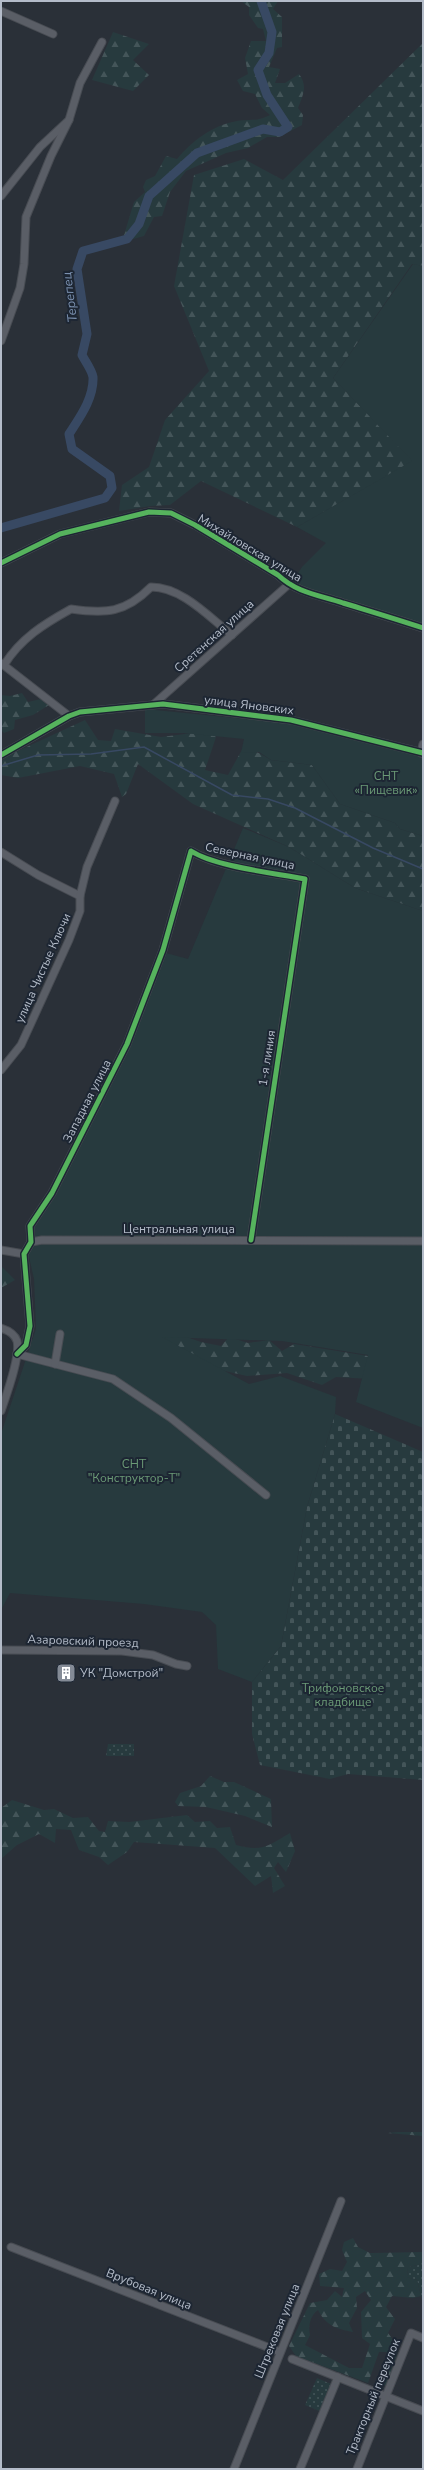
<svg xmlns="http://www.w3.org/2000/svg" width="424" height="2470" font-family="'Nunito Sans',sans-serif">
	<defs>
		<pattern id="grass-dots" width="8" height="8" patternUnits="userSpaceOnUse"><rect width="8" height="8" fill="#273a3e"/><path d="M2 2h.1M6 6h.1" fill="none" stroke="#445559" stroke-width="1.8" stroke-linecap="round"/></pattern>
		<pattern id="forest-firs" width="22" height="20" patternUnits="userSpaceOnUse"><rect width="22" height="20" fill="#273a3e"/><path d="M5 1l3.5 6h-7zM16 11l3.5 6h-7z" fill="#445559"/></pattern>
		<pattern id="cemetery-stones" width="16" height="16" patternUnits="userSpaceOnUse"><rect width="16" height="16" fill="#273a3e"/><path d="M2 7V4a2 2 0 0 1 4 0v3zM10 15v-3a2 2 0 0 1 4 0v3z" fill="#445559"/></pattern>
	</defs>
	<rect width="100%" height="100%" fill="#2a3038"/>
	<g fill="url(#grass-dots)">
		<path d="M108,1744H134V1756H106Z"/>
		<path d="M423,2264V2303L417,2280L407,2277L408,2267Z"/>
		<path d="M317,2378L331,2384L319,2411L305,2405Z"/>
	</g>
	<g fill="url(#forest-firs)" fill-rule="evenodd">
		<path d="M241,1H278L273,9L282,17V47L277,48L269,67L280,69L275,83H285L299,74C308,86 303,95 298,108L303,115L302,125L279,137H267L248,148L226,153L186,171L170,192L162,216L154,217L144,236L133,239L124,235L134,202L145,192L143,187L146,180L155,176L166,156L177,159C192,141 213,125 237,121C251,119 256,122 270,115L262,108L255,94L243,91L237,80L248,74L245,58L251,41H266L263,29L258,28L249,15V7Z"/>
		<path d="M113,32L149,44L133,60L149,75L133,91L92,80Z"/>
		<path d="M423,43V266L412,264L333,378L413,461L297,527L201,481L170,505L151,506L119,511L122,485L149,467L165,420L209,371L174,286L194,175L244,159L283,180Z"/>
		<path d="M22,693L28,702L41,699L49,705L33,715L15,720L14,729L4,733L1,730V695L10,696Z"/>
		<path d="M85,720L98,740L111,741L115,729L161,737L209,731L216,737L205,770L228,775L243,748L259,753L271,760L312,765L340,804L395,823L400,829L423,836V911L355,888L289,847L193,804L138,764L126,794L122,797L114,774L80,766L18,778L1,775V762L7,756Z"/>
		<path d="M1,1266L15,1280L1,1288Z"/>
		<path d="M126,1325L163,1329L201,1342L221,1346L229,1337L248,1343L269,1340L282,1351L294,1344L368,1356L388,1380L336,1377L322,1385L287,1373L247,1376L216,1369Z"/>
		<path d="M210,1776L224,1782H234L271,1799L272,1827L245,1816L206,1807L178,1806L175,1802L180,1793L201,1786Z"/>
		<path d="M12,1800L44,1810L54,1809L73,1818L88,1817L99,1831L105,1832L108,1821L129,1822L187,1815L195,1822L210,1821L217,1828L230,1827L236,1845C262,1852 268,1846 290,1833L295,1851L286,1872L278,1862L274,1868L285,1886L273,1893L271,1876L255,1886L215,1848L134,1842L127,1852L108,1865L99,1857L79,1850L71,1830L56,1829L55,1843L39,1834L17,1845L1,1859V1808Z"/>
		<path d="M398,2132H423V2136L387,2133Z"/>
		<path d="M353,2238L358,2247L370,2253L423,2252V2264L408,2267L407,2277L417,2280L421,2296L413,2298L392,2296L386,2307L395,2319L388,2333L397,2345V2354L387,2385L380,2387L393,2359L386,2352H379L368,2383L296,2356L289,2346L310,2303L327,2300L335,2291L342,2297L344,2288L320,2286L319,2274L330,2269L342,2271L347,2262L342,2250L344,2242ZM365,2291L371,2300L361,2312L362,2338L370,2344L362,2368H349L305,2345L310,2335C308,2326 310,2316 318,2310C326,2326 337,2329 353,2332L349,2323L357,2308L356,2297Z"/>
	</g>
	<path fill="url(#cemetery-stones)" d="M335,1414L423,1452V1780L348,1774L330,1779L260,1765L252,1734V1682L281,1646L307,1507Z"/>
	<g fill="#273a3e">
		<path d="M413,264L423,266V625L317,593L293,581L302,567L326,543L297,527L412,461L333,378Z"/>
		<path d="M145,709L296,724L423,756V836L400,829L395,823L340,804L312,765L271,760L259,752L241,753L244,739L183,733H145Z"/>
		<path d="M243,828L289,847L355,888L423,911V1428L356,1402L368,1355L282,1341L162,1337L249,1384L280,1376L336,1397L335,1414L307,1507L281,1646L252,1682L218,1669L216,1625L202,1612L144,1604L10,1593L1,1610V1434L36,1329L34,1279L29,1257L33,1227L87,1132L125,1058L166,953L188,959Z"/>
	</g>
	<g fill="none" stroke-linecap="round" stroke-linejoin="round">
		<path stroke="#384963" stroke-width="1.5" d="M1,766L38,755L91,754L144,747L232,795L268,799L295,808L373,848L423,869"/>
		<path stroke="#384963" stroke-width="9" d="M1,528L105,498L112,488L110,476L72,449L69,434C80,417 94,398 93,377C92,370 85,361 82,355L87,334L77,269L83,251L127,239L139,224L149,196L197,153L263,129L280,132L288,127L267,95L258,70L269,53L272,32L261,1"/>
		<defs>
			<g id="minor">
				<path d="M1,11L53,34"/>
				<path d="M1,196L40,147L69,120L80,83L102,42"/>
				<path d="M1,341L20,288L24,264L26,217L51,156L69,120"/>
				<path d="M1,563L60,534L149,512L171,513L195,525L278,575C297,593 319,595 343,603C369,611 396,619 423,628"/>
				<path d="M1,663L69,716"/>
				<path d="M4,665C21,638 44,624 71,609C106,614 125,613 151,587C182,587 209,617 232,635"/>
				<path d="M154,704L288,585"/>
				<path d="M421,753L423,744"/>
				<path d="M1,755L69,716L80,712L163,704L291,720L423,753"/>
				<path d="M1,852L38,875L80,896"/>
				<path d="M1,1070L21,1045L69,940L80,911V896L87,867L115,801"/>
				<path d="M31,1242L42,1240L423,1241"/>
				<path d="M1,1250L24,1254"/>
				<path d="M1,1328C7,1330 15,1334 17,1341C21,1356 6,1396 1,1411"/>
				<path d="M17,1354L26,1345L30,1326L24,1254L31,1242L30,1226L52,1193L127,1044L163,950L191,851C216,867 275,873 305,879L251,1240"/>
				<path d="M17,1354L113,1379L171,1418L266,1495"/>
				<path d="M55,1364L60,1334"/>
				<path d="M1,1650L122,1651L153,1655L176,1664L187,1666"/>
				<path d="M11,2247L280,2352"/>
				<path d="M292,2359L423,2411"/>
				<path d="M234,2469L341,2201"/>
				<path d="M300,2469L338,2377"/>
				<path d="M357,2469L411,2333L423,2338"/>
			</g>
		</defs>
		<use href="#minor" stroke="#484c53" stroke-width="9"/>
		<use href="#minor" stroke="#5a5e66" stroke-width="7"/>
		<defs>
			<g id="cycleway">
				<path d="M1,563L60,534L149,512L171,513L195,525L278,575C297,593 319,595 343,603C369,611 396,619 423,628"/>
				<path d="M1,755L69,716L80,712L163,704L291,720L423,753"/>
				<path d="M17,1354L26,1345L30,1326L24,1254L31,1242L30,1226L52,1193L127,1044L163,950L191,851C216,867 275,873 305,879L251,1240"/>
			</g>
		</defs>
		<use href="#cycleway" stroke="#1d2633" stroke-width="8"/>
		<use href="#cycleway" stroke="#56b35d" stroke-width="5"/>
	</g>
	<defs>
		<symbol id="building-square" viewBox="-11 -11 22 22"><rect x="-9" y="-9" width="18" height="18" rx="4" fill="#848b96" stroke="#1d2633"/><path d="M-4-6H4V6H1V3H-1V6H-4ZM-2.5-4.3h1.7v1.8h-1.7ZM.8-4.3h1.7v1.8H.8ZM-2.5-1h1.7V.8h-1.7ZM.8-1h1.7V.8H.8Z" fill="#fff"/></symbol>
	</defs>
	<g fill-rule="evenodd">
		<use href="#building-square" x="55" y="1662" width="22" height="22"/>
	</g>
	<g text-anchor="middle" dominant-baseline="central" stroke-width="4" stroke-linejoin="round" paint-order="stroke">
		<g font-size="12" fill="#b4bcc9" stroke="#1d2633">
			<text transform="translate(250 548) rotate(31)">Михайловская улица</text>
			<text transform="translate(214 636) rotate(-42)">Сретенская улица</text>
			<text transform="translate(249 705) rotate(7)">улица Яновских</text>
			<text transform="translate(250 856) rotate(12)">Северная улица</text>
			<text transform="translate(43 968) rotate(-66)">улица Чистые Ключи</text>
			<text transform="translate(267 1058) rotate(-81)">1-я линия</text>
			<text transform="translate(87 1101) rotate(-63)">Западная улица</text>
			<text x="179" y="1229">Центральная улица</text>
			<text transform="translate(83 1641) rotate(2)">Азаровский проезд</text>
			<text transform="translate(149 2289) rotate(22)">Врубовая улица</text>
			<text transform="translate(277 2331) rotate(-68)">Штрековая улица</text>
			<text transform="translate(373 2397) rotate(-68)">Тракторный переулок</text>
		</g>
		<g font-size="12" fill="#6b9a76" stroke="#1d2633">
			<text x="386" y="776">СНТ<tspan x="386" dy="14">«Пищевик»</tspan></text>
			<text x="134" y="1464">СНТ<tspan x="134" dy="14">"Конструктор-Т"</tspan></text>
			<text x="343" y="1688">Трифоновское<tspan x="343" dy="14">кладбище</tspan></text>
		</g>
		<g font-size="12" fill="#b4bcc9" stroke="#1d2633" text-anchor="start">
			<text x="80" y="1673">УК "Домстрой"</text>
		</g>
		<g font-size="13" font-style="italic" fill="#7c92b1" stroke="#1d2633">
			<text transform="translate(70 297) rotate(-97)">Терепец</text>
		</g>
	</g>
	<rect width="424" height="2470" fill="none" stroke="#b4bcc9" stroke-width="4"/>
</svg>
